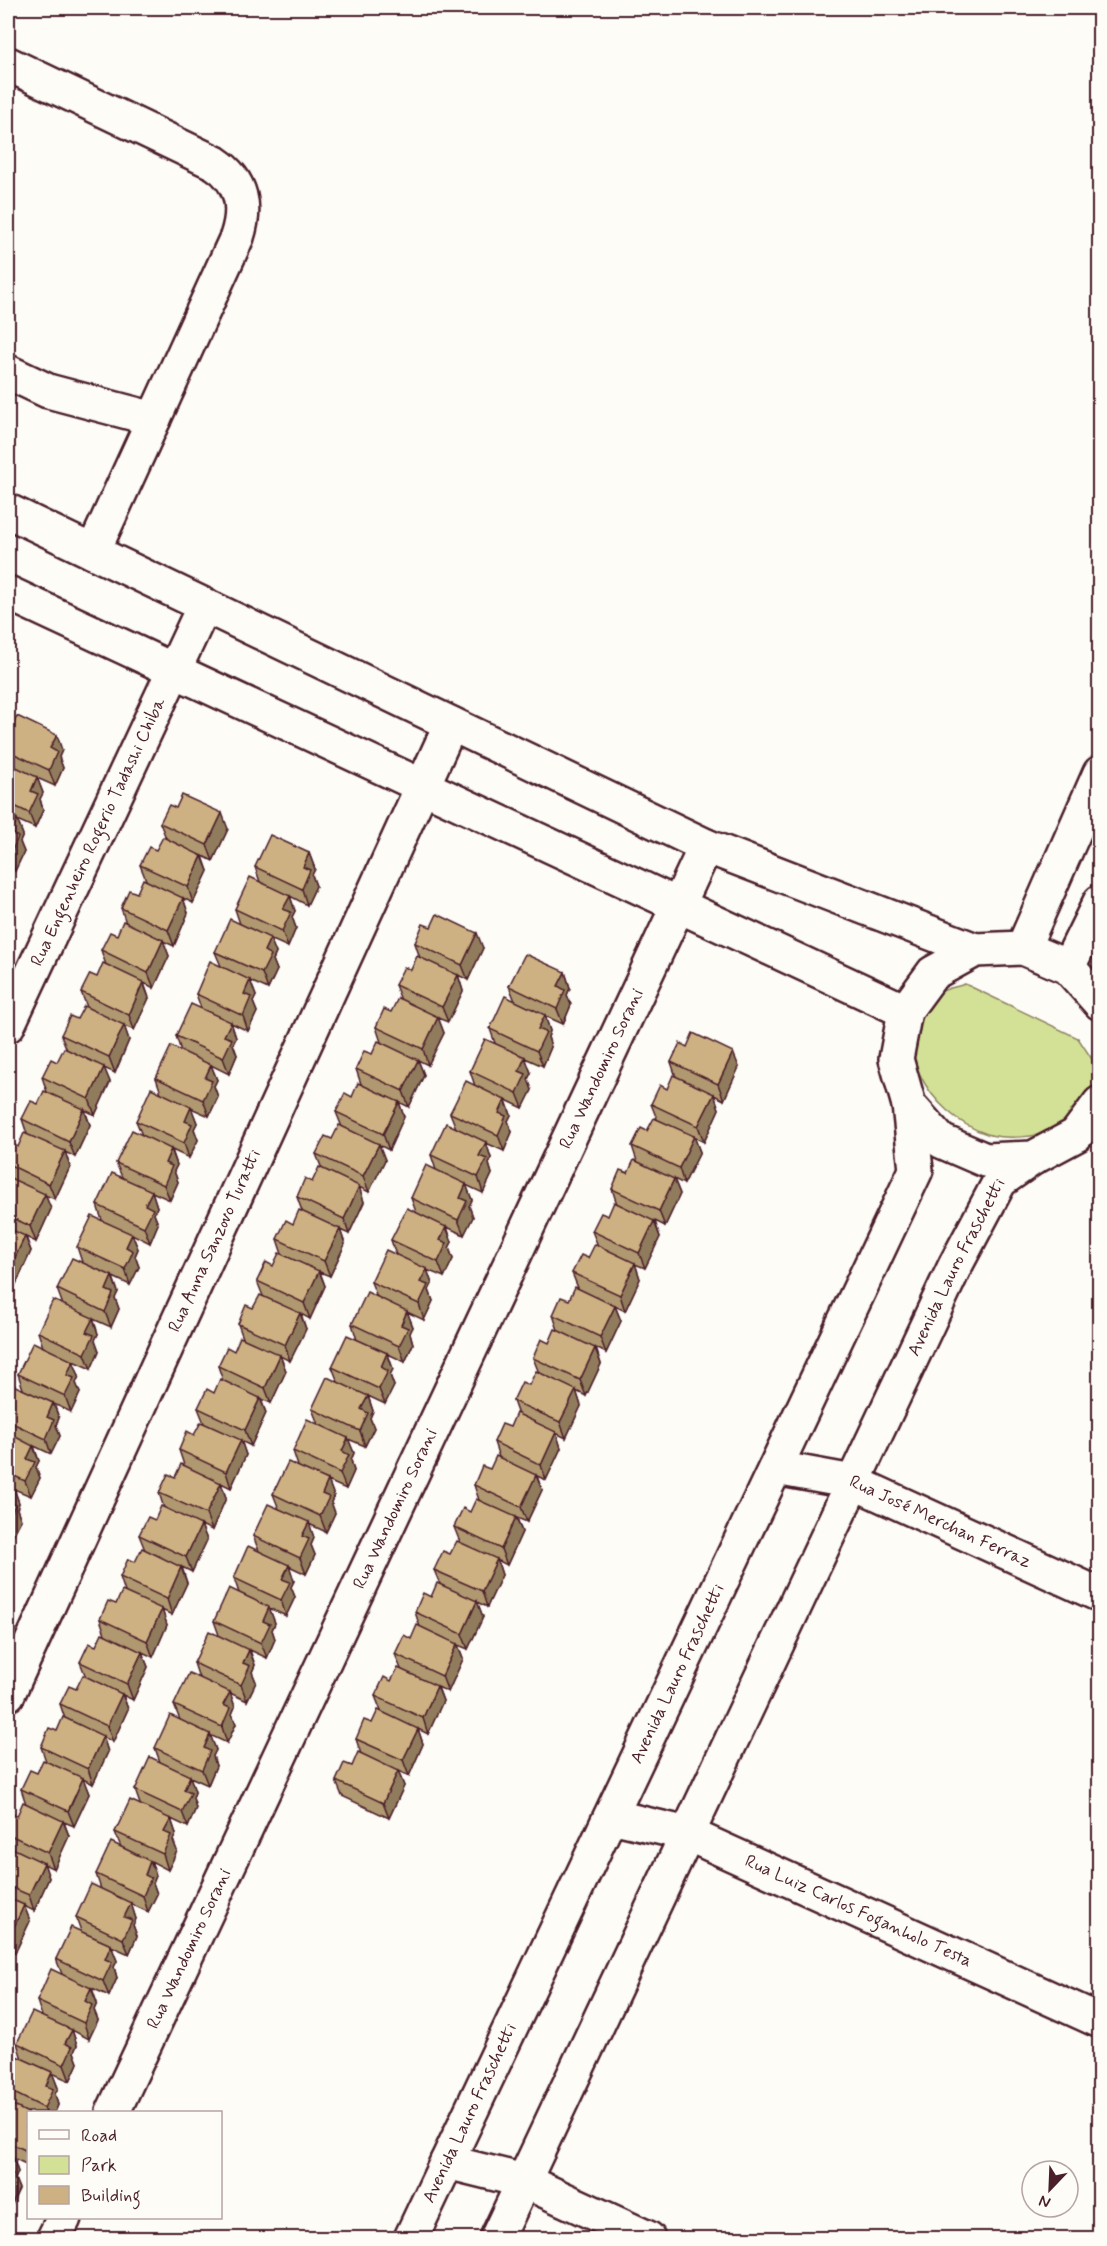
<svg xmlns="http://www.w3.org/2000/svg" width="1107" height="2246" font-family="Mynerve,sans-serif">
	<rect width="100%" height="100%" fill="#fdfcf7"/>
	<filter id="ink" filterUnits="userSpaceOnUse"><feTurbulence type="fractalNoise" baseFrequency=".0167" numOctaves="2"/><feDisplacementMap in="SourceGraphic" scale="12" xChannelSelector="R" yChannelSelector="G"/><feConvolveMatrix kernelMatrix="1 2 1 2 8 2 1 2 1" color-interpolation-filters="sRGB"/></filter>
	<g filter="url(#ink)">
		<path fill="#d2e195" stroke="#8e8060" stroke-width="1.5" d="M965,984L1078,1038L1092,1059L1098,1089C1088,1099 1067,1126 1056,1130C1036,1137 1007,1140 987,1134C931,1116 879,1038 939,993C945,988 957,987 965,984Z"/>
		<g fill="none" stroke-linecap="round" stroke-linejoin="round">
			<defs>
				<g id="minor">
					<path d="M8,64L215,163C242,181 247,207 237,237L93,552"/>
					<path d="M8,372L48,391L154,419"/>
					<path d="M8,511L706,846L975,950"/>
					<path d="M8,593L905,1011"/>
					<path d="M1023,948L1100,773"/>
					<path d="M1068,967L1100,902"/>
					<path d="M1100,1003L1068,967L1023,948L975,950L933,973L905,1011L896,1059L909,1105L941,1141L985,1160L1033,1158L1076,1135L1100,1103"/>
					<path id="s1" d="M8,1025L204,606"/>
					<path id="s2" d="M776,1468L853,1482L1100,1595"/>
					<path id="s3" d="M8,1694L451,724"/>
					<path id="s4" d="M611,1816L688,1834L1100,2021"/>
					<path id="s5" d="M113,2112L706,846"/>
					<path d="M447,2162L524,2181L648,2238"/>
					<path d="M54,2238L64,2218"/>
					<path id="s6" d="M411,2238L916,1170L909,1105"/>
					<path id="s7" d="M497,2238L955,1266L1000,1181L1033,1158"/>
				</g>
			</defs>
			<use href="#minor" stroke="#4a1f2b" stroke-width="38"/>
			<use href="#minor" stroke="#fdfcf7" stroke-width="33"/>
		</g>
		<g fill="#b09870" stroke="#4a1f2b" stroke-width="1.5">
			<path d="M8,736L62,750L59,757L63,768L55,786L37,778L43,793L40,799L43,810L35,828L17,820L23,835L20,842L24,852L15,871L8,867Z"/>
			<path d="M160,823L228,829L213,861L203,856L208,871L193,903L183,898L188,913L174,946L163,941L169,956L154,988L144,983L149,998L134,1030L124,1026L129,1040L115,1073L104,1068L110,1082L95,1115L85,1110L90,1125L75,1157L65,1152L70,1167L55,1199L45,1195L51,1209L36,1242L26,1237L31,1251L16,1284L8,1280V1151L18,1147L27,1134L22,1119L38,1104L47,1092L42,1077L57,1062L67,1050L61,1035L77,1019L87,1007L81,992L97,977L106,965L101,950L117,935L126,923L121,908L137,893L146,880L140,865L156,850L166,838Z"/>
			<path d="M309,853L315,869L312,875L316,886L307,905L290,896L295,911L292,917L296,928L288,947L270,939L276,953L273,960L277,970L268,989L250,981L256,996L253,1002L257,1012L248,1031L231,1023L236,1038L233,1044L237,1055L229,1074L211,1065L217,1080L214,1086L218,1097L209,1116L191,1108L197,1123L194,1129L198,1140L189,1158L172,1150L177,1165L174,1171L178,1182L170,1200L152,1192L157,1207L154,1214L158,1224L150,1243L132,1234L138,1249L135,1256L139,1267L130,1285L113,1277L118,1292L115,1298L119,1309L111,1327L93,1319L98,1334L95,1340L99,1351L91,1369L73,1361L79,1376L76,1383L80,1393L71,1412L54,1404L59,1418L56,1425L60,1436L51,1454L34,1446L39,1461L36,1467L40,1478L31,1496L14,1489L19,1503L17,1509L21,1520L11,1539L8,1537V1397L23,1389L18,1374L43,1347L38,1332L63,1305L57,1289L82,1262L77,1247L102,1220L97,1205L122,1177L116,1163L142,1135L136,1121L161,1093L156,1078L181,1051L176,1036L201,1008L196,994L221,966L215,952L240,924L235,909L260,882L255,867Z"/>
			<path d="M415,943L483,948L468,980L458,975L463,991L448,1022L438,1018L444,1033L428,1065L418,1060L424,1075L409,1107L399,1102L404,1117L389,1150L379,1145L385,1160L369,1192L359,1187L364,1202L349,1234L340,1230L345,1244L330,1276L320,1272L325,1286L310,1319L301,1314L306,1329L290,1361L280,1356L286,1371L271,1403L261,1399L266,1413L251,1446L241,1441L246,1455L231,1488L221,1483L226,1498L212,1530L201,1525L207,1540L192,1572L182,1567L187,1583L172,1615L162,1610L167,1625L153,1657L142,1652L148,1667L133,1700L123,1695L128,1709L113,1742L103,1737L108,1752L93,1784L83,1779L89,1794L74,1826L64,1822L69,1836L54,1869L44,1864L49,1878L34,1911L24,1906L30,1921L15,1953L8,1950V1817L17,1816L26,1804L21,1789L37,1773L46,1761L41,1747L57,1731L65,1719L60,1704L76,1689L86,1677L80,1662L96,1646L105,1634L100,1619L116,1604L125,1592L120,1577L135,1562L145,1550L139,1535L155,1520L164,1508L159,1493L175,1477L184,1465L179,1450L194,1435L204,1423L198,1408L214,1393L223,1381L218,1366L234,1351L243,1338L238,1324L253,1308L263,1296L257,1281L273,1266L282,1254L277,1239L293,1224L302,1211L297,1197L312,1182L322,1169L316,1154L332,1139L342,1127L336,1112L352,1097L361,1084L356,1069L372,1054L381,1042L376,1027L391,1012L401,1000L395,985L411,970L420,958Z"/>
			<path d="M565,972L570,988L567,995L571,1005L563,1024L545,1016L550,1031L548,1037L551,1047L543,1066L525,1058L531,1073L528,1079L532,1090L523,1108L506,1100L511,1115L508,1121L512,1132L504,1151L486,1143L491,1158L489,1164L492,1174L483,1193L466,1185L472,1200L469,1206L473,1217L464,1235L447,1227L452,1242L449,1248L453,1259L444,1277L427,1270L432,1284L429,1290L433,1301L424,1320L407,1312L413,1327L410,1333L413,1344L405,1362L388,1354L393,1369L390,1375L394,1386L385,1404L368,1396L373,1411L370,1418L374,1428L365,1446L348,1439L354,1453L351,1460L354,1471L346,1489L328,1481L334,1496L331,1502L335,1513L326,1532L309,1524L314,1538L311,1545L315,1555L306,1574L289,1566L294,1581L291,1587L295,1597L286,1616L269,1608L275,1623L272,1630L275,1639L267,1658L250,1650L255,1665L252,1672L256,1682L247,1701L230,1693L235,1707L232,1714L236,1724L227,1743L210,1735L216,1750L213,1756L216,1766L208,1785L190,1777L195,1792L193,1798L196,1808L188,1827L171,1819L176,1834L173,1840L177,1851L168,1870L151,1861L156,1876L153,1883L157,1894L148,1912L131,1904L136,1919L133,1925L137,1936L129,1954L111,1946L117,1961L114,1967L117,1978L109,1996L92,1988L97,2003L94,2010L98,2020L89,2039L72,2030L77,2045L74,2052L78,2063L70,2081L52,2073L58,2088L55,2094L58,2105L55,2112H28V2165L13,2158L18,2172L15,2179L19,2189L10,2208L8,2207V2064L22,2059L17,2043L42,2016L37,2001L62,1974L56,1959L81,1931L76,1917L101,1889L96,1874L121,1847L115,1832L140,1804L135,1790L160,1762L155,1748L180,1720L174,1705L199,1678L194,1663L219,1635L214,1621L239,1593L234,1578L259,1551L253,1536L279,1509L273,1494L298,1466L293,1451L318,1424L312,1409L338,1382L332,1367L357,1340L352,1324L377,1297L371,1282L396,1255L391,1240L416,1212L411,1198L436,1170L431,1155L456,1128L450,1113L475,1086L470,1071L495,1043L490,1029L515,1001L509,986Z"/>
			<path d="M687,1047L739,1067L724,1100L714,1095L719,1109L704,1142L694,1137L700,1152L684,1184L674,1179L680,1194L665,1226L655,1221L660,1237L645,1268L635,1264L640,1279L625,1311L615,1306L621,1321L606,1353L596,1348L601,1364L586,1396L576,1391L581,1406L566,1438L556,1433L561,1448L546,1480L537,1476L542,1490L527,1522L517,1518L522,1532L507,1565L497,1560L502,1575L487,1607L477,1602L483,1617L468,1649L458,1645L463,1659L448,1692L438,1687L443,1701L428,1734L418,1729L423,1744L409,1776L398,1771L404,1786L389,1818L342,1796L336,1781L352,1766L361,1754L356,1739L372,1723L381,1711L375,1696L391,1681L401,1669L395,1654L411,1639L420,1627L415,1612L431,1597L440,1584L434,1570L450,1554L460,1542L454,1527L470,1512L479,1500L474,1485L490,1469L499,1457L494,1442L510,1427L518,1415L513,1401L529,1385L539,1373L533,1358L549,1343L558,1330L553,1315L569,1300L578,1288L572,1273L588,1258L598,1246L592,1231L608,1216L617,1204L612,1189L628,1173L637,1161L632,1146L647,1131L657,1119L651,1104L667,1089L676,1077L671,1062Z"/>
		</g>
		<g fill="#907c5b" stroke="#4a1f2b" stroke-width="1.5">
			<path d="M57,735L62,750L59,757L63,768L55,786L49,770L50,748Z"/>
			<path d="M37,777L43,793L40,799L43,810L35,828L29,813L31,791Z"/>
			<path d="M222,813L228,829L213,861L207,845Z"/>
			<path d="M17,819L23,835L20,842L24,852L15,871L10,855L11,833Z"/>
			<path d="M309,853L315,869L312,875L316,886L307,905L302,889L303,867Z"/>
			<path d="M202,856L208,871L193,903L188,887Z"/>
			<path d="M290,896L295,911L292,917L296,928L288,947L282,931L283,909Z"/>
			<path d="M183,898L188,913L174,946L168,930Z"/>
			<path d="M477,933L483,948L468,980L462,965Z"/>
			<path d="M270,938L276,953L273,960L277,970L268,989L262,973L264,951Z"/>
			<path d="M163,940L169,956L154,988L148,973Z"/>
			<path d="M565,972L570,988L567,995L571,1005L563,1024L557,1009L558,986Z"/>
			<path d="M458,975L463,991L448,1022L442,1007Z"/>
			<path d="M250,980L256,996L253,1002L257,1012L248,1031L243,1016L244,994Z"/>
			<path d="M143,982L149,998L134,1030L129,1015Z"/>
			<path d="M545,1015L550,1031L548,1037L551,1047L543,1066L537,1051L538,1029Z"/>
			<path d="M438,1017L444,1033L428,1065L423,1049Z"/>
			<path d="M231,1022L236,1038L233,1044L237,1055L229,1074L223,1058L224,1036Z"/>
			<path d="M124,1025L129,1040L115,1073L109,1057Z"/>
			<path d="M733,1052L739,1067L724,1100L718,1084Z"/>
			<path d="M525,1057L531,1073L528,1079L532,1090L523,1108L517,1093L519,1071Z"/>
			<path d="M418,1060L424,1075L409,1107L403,1091Z"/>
			<path d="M211,1065L217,1080L214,1086L218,1097L209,1116L203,1100L205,1078Z"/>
			<path d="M104,1067L110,1082L95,1115L89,1099Z"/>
			<path d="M714,1094L719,1109L704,1142L698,1126Z"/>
			<path d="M505,1100L511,1115L508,1121L512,1132L504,1151L498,1135L499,1113Z"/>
			<path d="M399,1102L404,1117L389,1150L383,1134Z"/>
			<path d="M191,1107L197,1123L194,1129L198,1140L189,1158L184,1143L185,1121Z"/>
			<path d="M84,1109L90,1125L75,1157L69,1142Z"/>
			<path d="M694,1136L700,1152L684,1184L679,1168Z"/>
			<path d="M486,1142L491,1158L489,1164L492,1174L483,1193L478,1177L479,1156Z"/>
			<path d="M379,1144L385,1160L369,1192L363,1176Z"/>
			<path d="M171,1149L177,1165L174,1171L178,1182L170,1200L164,1185L165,1163Z"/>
			<path d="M65,1151L70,1167L55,1199L49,1184Z"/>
			<path d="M674,1179L680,1194L665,1226L659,1211Z"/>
			<path d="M466,1184L472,1200L469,1206L473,1217L464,1235L458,1220L460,1198Z"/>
			<path d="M359,1186L364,1202L349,1234L344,1219Z"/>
			<path d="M152,1191L157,1207L154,1214L158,1224L150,1243L144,1227L145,1205Z"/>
			<path d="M45,1194L51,1209L36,1242L30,1226Z"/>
			<path d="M654,1221L660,1237L645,1268L639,1253Z"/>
			<path d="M446,1227L452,1242L449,1248L453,1259L444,1277L438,1262L440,1240Z"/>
			<path d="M340,1229L345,1244L330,1276L324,1261Z"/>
			<path d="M132,1234L138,1249L135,1256L139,1267L130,1285L125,1269L126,1247Z"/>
			<path d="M25,1236L31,1251L16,1284L10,1268Z"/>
			<path d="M635,1263L640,1279L625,1311L620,1295Z"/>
			<path d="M427,1269L432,1284L429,1290L433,1301L424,1320L419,1304L420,1282Z"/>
			<path d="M319,1271L325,1286L310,1319L304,1303Z"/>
			<path d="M112,1276L118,1292L115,1298L119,1309L111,1327L105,1312L106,1290Z"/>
			<path d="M8,1284L11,1294L8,1302Z"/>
			<path d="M615,1306L621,1321L606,1353L600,1337Z"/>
			<path d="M407,1311L413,1327L410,1333L413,1344L405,1362L399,1346L401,1325Z"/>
			<path d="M300,1313L306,1329L290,1361L285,1345Z"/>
			<path d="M93,1318L98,1334L95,1340L99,1351L91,1369L85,1354L86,1332Z"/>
			<path d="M595,1348L601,1364L586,1396L580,1380Z"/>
			<path d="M387,1353L393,1369L390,1375L394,1386L385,1404L379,1389L381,1367Z"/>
			<path d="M280,1355L286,1371L271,1403L265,1388Z"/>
			<path d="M73,1361L79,1376L76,1383L80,1393L71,1412L65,1396L67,1375Z"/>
			<path d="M576,1390L581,1406L566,1438L560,1422Z"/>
			<path d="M368,1396L373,1411L370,1418L374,1428L365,1446L360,1431L361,1409Z"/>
			<path d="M260,1398L266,1413L251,1446L245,1430Z"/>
			<path d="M53,1403L59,1418L56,1425L60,1436L51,1454L46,1439L47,1417Z"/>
			<path d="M556,1432L561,1448L546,1480L541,1465Z"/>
			<path d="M348,1438L354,1453L351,1460L354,1471L346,1489L340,1473L342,1451Z"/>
			<path d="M241,1440L246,1455L231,1488L226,1472Z"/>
			<path d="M33,1446L39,1461L36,1467L40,1478L31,1496L25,1481L27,1459Z"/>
			<path d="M536,1475L542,1490L527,1522L521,1507Z"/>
			<path d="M328,1480L334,1496L331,1502L335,1513L326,1532L320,1516L322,1494Z"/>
			<path d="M221,1483L226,1498L212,1530L206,1514Z"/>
			<path d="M14,1488L19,1503L17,1509L21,1520L11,1539L8,1528V1501Z"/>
			<path d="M516,1517L522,1532L507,1565L501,1549Z"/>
			<path d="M309,1522L314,1538L311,1545L315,1555L306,1574L300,1558L302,1536Z"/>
			<path d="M201,1525L207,1540L192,1572L186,1557Z"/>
			<path d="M497,1559L502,1575L487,1607L482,1591Z"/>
			<path d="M289,1565L294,1581L291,1587L295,1597L286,1616L281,1600L282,1579Z"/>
			<path d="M181,1567L187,1583L172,1615L167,1599Z"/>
			<path d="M477,1601L483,1617L468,1649L462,1634Z"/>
			<path d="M269,1607L275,1623L272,1630L275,1639L267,1658L261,1643L263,1621Z"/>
			<path d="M162,1609L167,1625L153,1657L147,1641Z"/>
			<path d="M457,1644L463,1659L448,1692L442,1676Z"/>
			<path d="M249,1650L255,1665L252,1672L256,1682L247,1701L241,1685L243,1663Z"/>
			<path d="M142,1652L148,1667L133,1700L127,1684Z"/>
			<path d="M437,1686L443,1701L428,1734L423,1718Z"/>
			<path d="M230,1692L235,1707L232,1714L236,1724L227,1743L222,1727L223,1705Z"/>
			<path d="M122,1694L128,1709L113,1742L107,1726Z"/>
			<path d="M418,1729L423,1744L409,1776L403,1760Z"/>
			<path d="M210,1734L216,1750L213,1756L216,1766L208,1785L202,1770L204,1748Z"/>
			<path d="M103,1736L108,1752L93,1784L88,1769Z"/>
			<path d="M398,1771L404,1786L389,1818L383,1803Z"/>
			<path d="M190,1776L195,1792L193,1798L196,1808L188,1827L182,1812L184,1790Z"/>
			<path d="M83,1778L89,1794L74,1826L68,1811Z"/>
			<path d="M171,1819L176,1834L173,1840L177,1851L168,1870L163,1854L164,1832Z"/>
			<path d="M63,1821L69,1836L54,1869L48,1853Z"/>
			<path d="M150,1861L156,1876L153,1883L157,1894L148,1912L143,1896L145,1875Z"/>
			<path d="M44,1863L49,1878L34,1911L29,1895Z"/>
			<path d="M131,1903L136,1919L133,1925L137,1936L129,1954L123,1939L124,1917Z"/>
			<path d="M24,1905L30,1921L15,1953L9,1938Z"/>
			<path d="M111,1945L117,1961L114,1967L117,1978L109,1996L103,1981L105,1959Z"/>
			<path d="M8,1956L10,1963L8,1968Z"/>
			<path d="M91,1988L97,2003L94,2010L98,2020L89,2039L84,2023L85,2001Z"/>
			<path d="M72,2030L77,2045L74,2052L78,2063L70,2081L64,2065L65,2043Z"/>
			<path d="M52,2072L58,2088L55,2094L58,2105L55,2112H46L44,2108L46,2086Z"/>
			<path d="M28,2142V2161L25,2150Z"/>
			<path d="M13,2157L18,2172L15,2179L19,2189L10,2208L8,2200V2167Z"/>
		</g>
		<g fill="#cdb182" stroke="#4a1f2b" stroke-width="1.5">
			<path d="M17,716L57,735L50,748L57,752L49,770L8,751V736Z"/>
			<path d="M8,763L37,777L31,791L38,794L29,813L8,803Z"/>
			<path d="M182,795L222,813L207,845L160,823L169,805L176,808Z"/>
			<path d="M8,815L17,819L11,833L18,837L10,855L8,854Z"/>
			<path d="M270,835L309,853L303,867L310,870L302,889L255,867Z"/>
			<path d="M163,837L202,856L188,887L140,865L149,847L156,850Z"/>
			<path d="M250,877L290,896L283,909L291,912L282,931L235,909Z"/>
			<path d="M143,879L183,898L168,930L121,908L129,890L137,893Z"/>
			<path d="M437,914L477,933L462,965L415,943L423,924L431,927Z"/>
			<path d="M230,919L270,938L264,951L271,955L262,973L215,952Z"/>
			<path d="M123,921L163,940L148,973L101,950L110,932L117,935Z"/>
			<path d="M525,954L565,972L558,986L565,990L557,1009L509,986Z"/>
			<path d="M417,956L458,975L442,1007L395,985L404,967L411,970Z"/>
			<path d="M210,961L250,980L244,994L251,997L243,1016L196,994Z"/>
			<path d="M103,963L143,982L129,1015L81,992L90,974L97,977Z"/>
			<path d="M505,996L545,1015L538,1029L546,1032L537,1051L490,1029Z"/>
			<path d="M398,998L438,1017L423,1049L376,1027L384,1009L391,1012Z"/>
			<path d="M191,1004L231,1022L224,1036L232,1039L223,1058L176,1036Z"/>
			<path d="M84,1006L124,1025L109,1057L61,1035L70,1016L77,1019Z"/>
			<path d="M693,1033L733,1052L718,1084L671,1062L680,1043L687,1047Z"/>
			<path d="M485,1039L525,1057L519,1071L526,1074L517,1093L470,1071Z"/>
			<path d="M378,1041L418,1060L403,1091L356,1069L364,1051L372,1054Z"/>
			<path d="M171,1046L211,1065L205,1078L212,1081L203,1100L156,1078Z"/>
			<path d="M64,1048L104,1067L89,1099L42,1077L51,1059L57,1062Z"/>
			<path d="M673,1075L714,1094L698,1126L651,1104L660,1085L667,1089Z"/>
			<path d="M466,1081L505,1100L499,1113L506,1116L498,1135L450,1113Z"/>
			<path d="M358,1083L399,1102L383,1134L336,1112L345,1093L352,1097Z"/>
			<path d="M151,1088L191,1107L185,1121L192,1124L184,1143L136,1121Z"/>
			<path d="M44,1091L84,1109L69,1142L22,1119L31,1101L38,1104Z"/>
			<path d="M654,1118L694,1136L679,1168L632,1146L641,1128L647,1131Z"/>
			<path d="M446,1123L486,1142L479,1156L487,1159L478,1177L431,1155Z"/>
			<path d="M339,1125L379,1144L363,1176L316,1154L325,1136L332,1139Z"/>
			<path d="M132,1130L171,1149L165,1163L172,1166L164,1185L116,1163Z"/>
			<path d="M24,1133L65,1151L49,1184L8,1164V1151L11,1143L18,1147Z"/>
			<path d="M634,1160L674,1179L659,1211L612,1189L620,1170L628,1173Z"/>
			<path d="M426,1165L466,1184L460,1198L467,1201L458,1220L411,1198Z"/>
			<path d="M319,1167L359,1186L344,1219L297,1197L305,1178L312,1182Z"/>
			<path d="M112,1173L152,1191L145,1205L153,1209L144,1227L97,1205Z"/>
			<path d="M8,1177L45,1194L30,1226L8,1216Z"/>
			<path d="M614,1202L654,1221L639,1253L592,1231L601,1213L608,1216Z"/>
			<path d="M407,1208L446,1227L440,1240L447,1243L438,1262L391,1240Z"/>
			<path d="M299,1210L340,1229L324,1261L277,1239L286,1220L293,1224Z"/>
			<path d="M92,1216L132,1234L126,1247L133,1251L125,1269L77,1247Z"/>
			<path d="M8,1228L25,1236L10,1268L8,1267Z"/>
			<path d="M595,1244L635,1263L620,1295L572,1273L581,1255L588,1258Z"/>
			<path d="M386,1250L427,1269L420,1282L428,1285L419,1304L371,1282Z"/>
			<path d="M279,1253L319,1271L304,1303L257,1281L266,1262L273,1266Z"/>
			<path d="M72,1258L112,1276L106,1290L113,1293L105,1312L57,1289Z"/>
			<path d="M575,1287L615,1306L600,1337L553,1315L561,1297L569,1300Z"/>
			<path d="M367,1292L407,1311L401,1325L408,1328L399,1346L352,1324Z"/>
			<path d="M260,1295L300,1313L285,1345L238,1324L246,1305L253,1308Z"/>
			<path d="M53,1300L93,1318L86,1332L94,1335L85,1354L38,1332Z"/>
			<path d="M555,1329L595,1348L580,1380L533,1358L541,1339L549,1343Z"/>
			<path d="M347,1335L387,1353L381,1367L388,1371L379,1389L332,1367Z"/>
			<path d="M240,1337L280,1355L265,1388L218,1366L227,1347L234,1351Z"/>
			<path d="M33,1342L73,1361L67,1375L74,1378L65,1396L18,1374Z"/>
			<path d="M536,1371L576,1390L560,1422L513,1401L522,1382L529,1385Z"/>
			<path d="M327,1377L368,1396L361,1409L368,1413L360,1431L312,1409Z"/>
			<path d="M220,1379L260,1398L245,1430L198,1408L207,1389L214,1393Z"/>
			<path d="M13,1385L53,1403L47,1417L54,1420L46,1439L8,1421V1397Z"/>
			<path d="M516,1413L556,1432L541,1465L494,1442L502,1424L510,1427Z"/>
			<path d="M307,1419L348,1438L342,1451L349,1455L340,1473L293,1451Z"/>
			<path d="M201,1422L241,1440L226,1472L179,1450L187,1431L194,1435Z"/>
			<path d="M8,1433L33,1446L27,1459L35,1462L25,1481L8,1473Z"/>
			<path d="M496,1456L536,1475L521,1507L474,1485L482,1466L490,1469Z"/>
			<path d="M288,1462L328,1480L322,1494L329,1497L320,1516L273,1494Z"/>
			<path d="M181,1464L221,1483L206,1514L159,1493L168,1474L175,1477Z"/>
			<path d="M8,1485L14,1488L8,1501Z"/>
			<path d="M476,1499L516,1517L501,1549L454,1527L463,1508L470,1512Z"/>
			<path d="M8,1501L15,1505L8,1520Z"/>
			<path d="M268,1504L309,1522L302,1536L309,1539L300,1558L253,1536Z"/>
			<path d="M161,1506L201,1525L186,1557L139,1535L148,1517L155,1520Z"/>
			<path d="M457,1541L497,1559L482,1591L434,1570L443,1551L450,1554Z"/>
			<path d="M248,1546L289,1565L282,1579L290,1582L281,1600L234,1578Z"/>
			<path d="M142,1548L181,1567L167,1599L120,1577L128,1559L135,1562Z"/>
			<path d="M437,1583L477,1601L462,1634L415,1612L423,1593L431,1597Z"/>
			<path d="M229,1588L269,1607L263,1621L270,1624L261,1643L214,1621Z"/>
			<path d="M122,1591L162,1609L147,1641L100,1619L108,1601L116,1604Z"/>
			<path d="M417,1625L457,1644L442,1676L395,1654L404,1635L411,1639Z"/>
			<path d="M209,1631L249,1650L243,1663L250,1666L241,1685L194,1663Z"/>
			<path d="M102,1633L142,1652L127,1684L80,1662L89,1643L96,1646Z"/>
			<path d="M398,1668L437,1686L423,1718L375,1696L384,1677L391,1681Z"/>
			<path d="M189,1673L230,1692L223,1705L230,1708L222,1727L174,1705Z"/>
			<path d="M83,1675L122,1694L107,1726L60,1704L69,1686L76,1689Z"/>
			<path d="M378,1710L418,1729L403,1760L356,1739L364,1720L372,1723Z"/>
			<path d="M170,1715L210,1734L204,1748L210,1751L202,1770L155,1748Z"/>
			<path d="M63,1717L103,1736L88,1769L41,1747L49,1728L57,1731Z"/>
			<path d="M358,1752L398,1771L383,1803L336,1781L344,1763L352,1766Z"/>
			<path d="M150,1757L190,1776L184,1790L191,1793L182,1812L135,1790Z"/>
			<path d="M43,1760L83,1778L68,1811L21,1789L30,1770L37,1773Z"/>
			<path d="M130,1800L171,1819L164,1832L171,1835L163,1854L115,1832Z"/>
			<path d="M23,1802L63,1821L48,1853L8,1834V1817L10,1812L17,1816Z"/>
			<path d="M111,1842L150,1861L145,1875L151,1878L143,1896L96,1874Z"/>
			<path d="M8,1846L44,1863L29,1895L8,1886Z"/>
			<path d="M91,1884L131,1903L124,1917L132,1920L123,1939L76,1917Z"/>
			<path d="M8,1898L24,1905L9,1938L8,1937Z"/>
			<path d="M71,1927L111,1945L105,1959L112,1962L103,1981L56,1959Z"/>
			<path d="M51,1969L91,1988L85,2001L92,2005L84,2023L37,2001Z"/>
			<path d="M32,2012L72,2030L65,2043L72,2047L64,2065L17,2043Z"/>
			<path d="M12,2054L52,2072L46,2086L53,2089L44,2108L8,2090V2064Z"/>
			<path d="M8,2103L28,2113V2122L26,2128L28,2130V2142L25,2150L8,2142Z"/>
			<path d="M8,2154L13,2157L8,2167Z"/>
			<path d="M8,2171L13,2174L8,2187Z"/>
		</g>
	</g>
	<g text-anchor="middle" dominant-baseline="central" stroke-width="5" stroke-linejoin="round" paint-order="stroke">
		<g font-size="18" fill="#4a1f2b" stroke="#fdfcf7">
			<text stroke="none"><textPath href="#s1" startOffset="213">Rua Engenheiro Rogerio Tadashi Chiba</textPath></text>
			<text stroke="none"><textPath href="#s5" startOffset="1152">Rua Wandomiro Sorani</textPath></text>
			<text stroke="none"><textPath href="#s3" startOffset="498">Rua Anna Sanzovo Turatti</textPath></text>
			<text stroke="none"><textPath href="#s7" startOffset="1074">Avenida Lauro Fraschetti</textPath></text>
			<text stroke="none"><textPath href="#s5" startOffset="666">Rua Wandomiro Sorani</textPath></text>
			<text stroke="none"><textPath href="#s2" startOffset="174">Rua José Merchan Ferraz</textPath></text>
			<text stroke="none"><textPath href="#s6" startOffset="624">Avenida Lauro Fraschetti</textPath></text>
			<text stroke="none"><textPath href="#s4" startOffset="266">Rua Luiz Carlos Foganholo Testa</textPath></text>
			<text stroke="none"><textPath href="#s5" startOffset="180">Rua Wandomiro Sorani</textPath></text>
			<text stroke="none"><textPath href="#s6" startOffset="138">Avenida Lauro Fraschetti</textPath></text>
		</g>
	</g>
	<rect width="1107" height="2246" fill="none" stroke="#fdfcf7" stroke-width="30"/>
	<rect x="15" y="15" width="1077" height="2216" fill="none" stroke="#4a1f2b" stroke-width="2" filter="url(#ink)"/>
	<rect x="27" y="2111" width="195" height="108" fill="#fdfcf7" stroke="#b5a4a5" stroke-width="1.5"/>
	<rect x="39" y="2130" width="30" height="9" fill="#fdfcf7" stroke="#b5a4a5" stroke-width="1.5"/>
	<text x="81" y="2141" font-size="18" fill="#4a1f2b">Road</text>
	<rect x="39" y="2156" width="30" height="18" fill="#d2e195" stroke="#b5a4a5" stroke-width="1.5"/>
	<text x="81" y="2171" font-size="18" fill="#4a1f2b">Park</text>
	<rect x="39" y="2186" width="30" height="18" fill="#cdb182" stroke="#b5a4a5" stroke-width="1.5"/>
	<text x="81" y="2201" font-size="18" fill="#4a1f2b">Building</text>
	<g transform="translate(1050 2189) rotate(203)"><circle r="28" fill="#fdfcf7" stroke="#b5a4a5" stroke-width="1.5"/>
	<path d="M0-4.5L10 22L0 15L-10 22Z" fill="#4a1f2b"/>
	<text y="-9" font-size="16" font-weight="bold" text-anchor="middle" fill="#4a1f2b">N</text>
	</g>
</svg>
